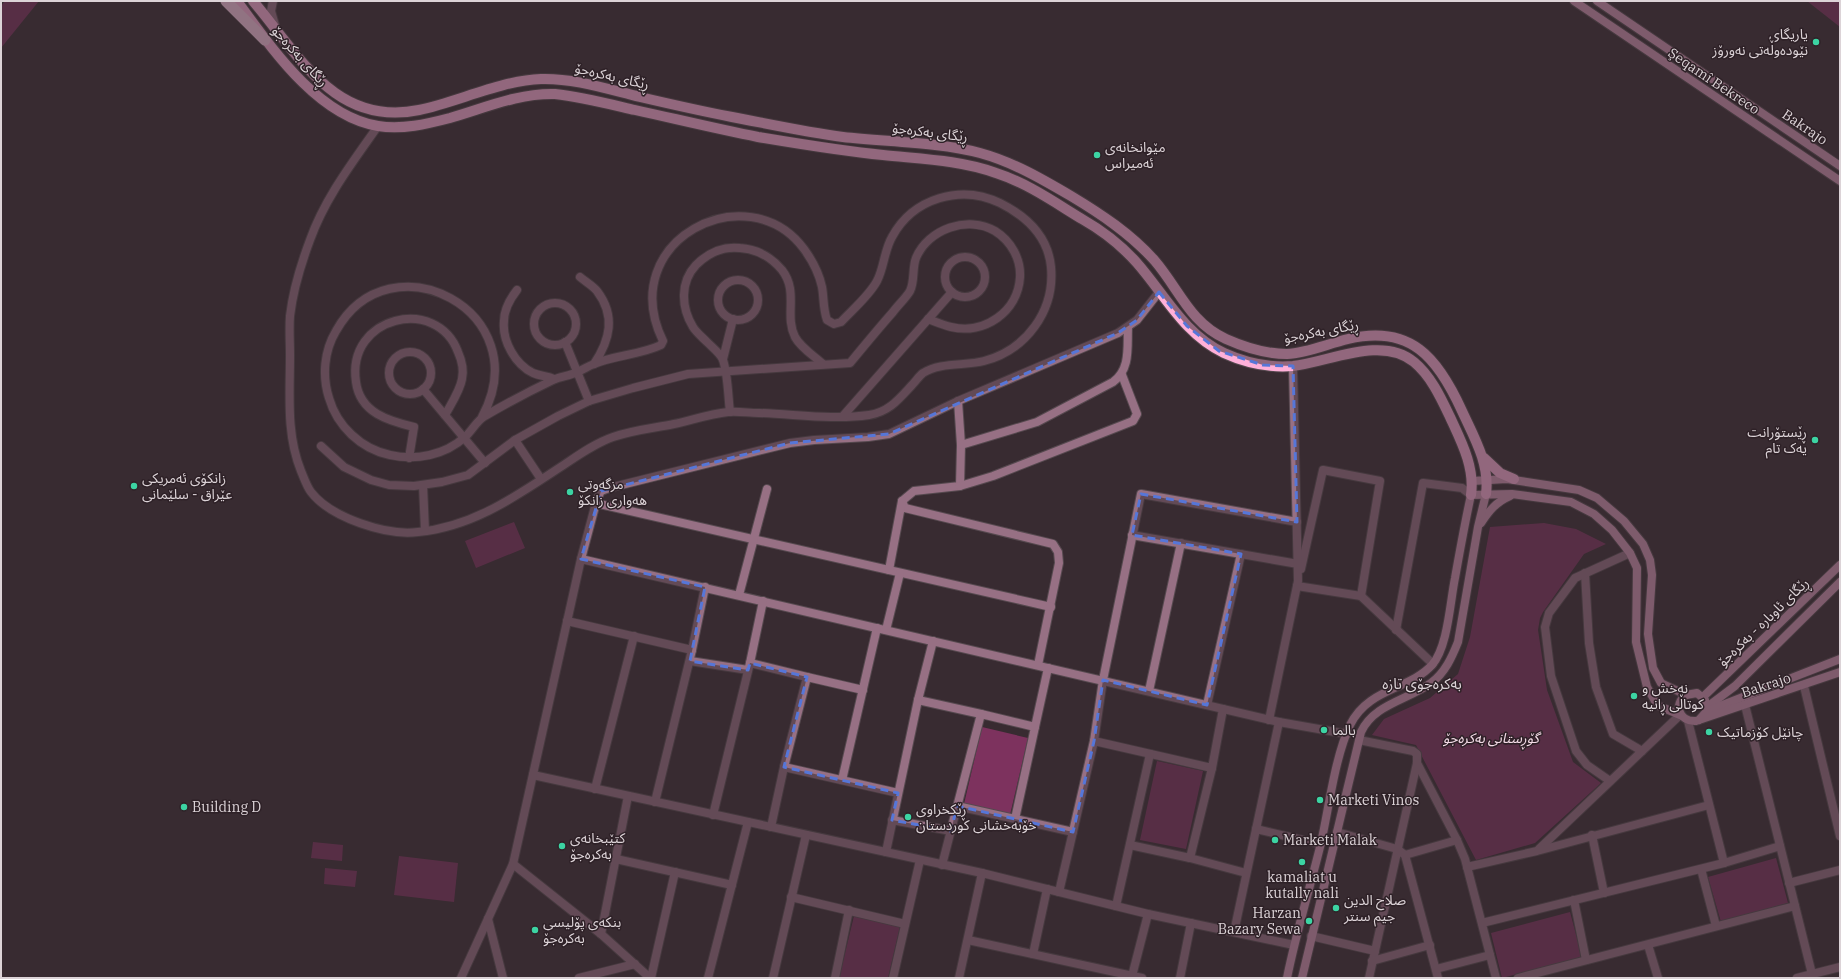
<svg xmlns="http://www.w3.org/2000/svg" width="1841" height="979" font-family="'IBM Plex Serif','Noto Sans Arabic',serif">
	<rect width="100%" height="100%" fill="#382b31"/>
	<g fill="#7d325e">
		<path d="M5,1H39L1,48V6Z"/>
		<path d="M1807,1H1840V27Z"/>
		<path d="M514,522L525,548L476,568L465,541Z"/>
		<path d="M1544,523L1576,529L1606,544L1584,554L1543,612L1540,618L1538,630L1547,690L1573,762L1601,783L1535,843L1476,860L1416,745L1372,735L1384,719L1430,698L1458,674L1470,637L1490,527Z"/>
		<path d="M982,727L1028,738L1010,815L964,804Z"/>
		<path d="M1157,761L1203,771L1186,849L1140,840Z"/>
		<path d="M313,842L343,845L342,861L311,858Z"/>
		<path d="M399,856L458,863L454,902L394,895Z"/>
		<path d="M1776,858L1788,903L1721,922L1708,877Z"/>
		<path d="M325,868L357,871L355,887L324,884Z"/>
		<path d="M1570,912L1582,957L1502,978L1491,933Z"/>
		<path d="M854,916L900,927L888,978H839Z"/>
	</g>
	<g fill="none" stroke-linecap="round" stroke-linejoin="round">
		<defs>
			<g id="minor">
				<path d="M273,1L271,11L275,25"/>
				<path d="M378,126C352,163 325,198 310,240C301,264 293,290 290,316C289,329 290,342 290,355C290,395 286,434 301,471C304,478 307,487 311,492C331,518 387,536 418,532C472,527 515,497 559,468C576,457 593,444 613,437C633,430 654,428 674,424C692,420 710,414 728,412C738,411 749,413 759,413C795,414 833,420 869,415C889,412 899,399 912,385C916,381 919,376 923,373C940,362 966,366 984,361C1026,350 1055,311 1051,267C1048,236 1026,216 1000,203C961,184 913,198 892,237C884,251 884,268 877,281C869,296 853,309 841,322L834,324L827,320C823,309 824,298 822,287C819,273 812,260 804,249C748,173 614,240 663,341L661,345C640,355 615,355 594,364C588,366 583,370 577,372C570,376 561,376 553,380C530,391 507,403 485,416C477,420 472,431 465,437C445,455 416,461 390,455C361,449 337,426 329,398C322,376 324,351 336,331C390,234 539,312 482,417"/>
				<circle cx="965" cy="277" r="20"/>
				<path d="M580,277C586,282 593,286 597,291C616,316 610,340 594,364"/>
				<circle cx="738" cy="300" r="20"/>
				<path d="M517,290C510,299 504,310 504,321C502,341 515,364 533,373C540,376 547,376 554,379"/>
				<circle cx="555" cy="324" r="21"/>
				<path d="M565,342L589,401"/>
				<circle cx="410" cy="373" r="21"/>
				<path d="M723,359L733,319"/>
				<path d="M423,389L485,463"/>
				<path d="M958,401L961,445L960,486L914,491L902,501L905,508L1053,544L1058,552L1059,563L1038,665"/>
				<path d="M730,412C728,396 728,375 723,360C721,354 712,347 707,342C702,337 696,332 693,327C681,307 680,282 696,265C708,253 723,246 740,248C756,249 771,257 782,270C799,292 784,315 795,337C801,348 814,356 823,364"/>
				<path d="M843,416L952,292"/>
				<path d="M515,440L541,479"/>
				<path d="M961,445L1037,422L1113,382C1131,369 1127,347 1128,327"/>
				<path d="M321,446L344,467L371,480L389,485L414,486L442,482L468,475L515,440L558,416L589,401L633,388L688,374L850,363C864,346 878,329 893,312C898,305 906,298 910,291C915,281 912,268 916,258C928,229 968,215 995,231C1011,241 1021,259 1020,277C1018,312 984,335 951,327C943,325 936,322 928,319"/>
				<path d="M409,458L414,427C389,421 360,413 356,382C346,316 437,295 458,352C462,361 464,370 462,379C460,391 451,404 445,415"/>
				<path d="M423,485L425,531"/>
				<path d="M960,486L993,476L1133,421L1137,414L1122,375"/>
				<path d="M595,503L1051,607"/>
				<path d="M1132,535L1298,564"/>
				<path d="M581,559L1279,722L1347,734"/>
				<path d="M1301,569L1323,470L1380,481L1361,596"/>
				<path d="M889,570L902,501"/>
				<path d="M1585,573L1589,643L1596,687L1613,734L1642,751"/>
				<path d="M1297,586L1361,596L1433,664"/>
				<path d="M739,595L767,489"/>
				<path d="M763,601L750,663L807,677L784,767L771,827"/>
				<path d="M567,621L692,650L655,802"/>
				<path d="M886,630L900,573"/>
				<path d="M1396,630L1423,483L1462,488L1471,495"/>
				<path d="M933,641L918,700L981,714L942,865"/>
				<path d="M692,650L705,587"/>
				<path d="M690,661L748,670"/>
				<path d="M807,677L863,690"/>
				<path d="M1804,686L1840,836"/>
				<path d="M1149,691L1181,543"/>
				<path d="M1207,705L1241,554"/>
				<path d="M1745,705L1812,974"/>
				<path d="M981,714L1035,727L1015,819"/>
				<path d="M1269,720L1298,581L1293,366"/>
				<path d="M1688,721L1724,863"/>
				<path d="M1035,727L1048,668"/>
				<path d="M1359,740L1413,751L1417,754V763L1369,978"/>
				<path d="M1094,741L1103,680L1141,494L1297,522"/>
				<path d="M1417,763L1457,840L1465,859L1496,978"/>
				<path d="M784,767L898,793"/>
				<path d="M1212,768L1190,858L1246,873"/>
				<path d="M533,775L982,873L1148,914L1294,945"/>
				<path d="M842,780L877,628"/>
				<path d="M1610,781L1587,765L1576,751L1551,676L1545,627L1549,613L1575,578L1630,553"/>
				<path d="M595,789L634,636"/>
				<path d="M957,806L1073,832"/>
				<path d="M713,815L750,663"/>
				<path d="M892,820L951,831"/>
				<path d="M1256,829L1320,844"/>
				<path d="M1337,832L1397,849L1405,855L1438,978"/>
				<path d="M1592,835L1604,893"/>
				<path d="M1130,845L1190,858"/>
				<path d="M1539,849L1680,715"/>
				<path d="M886,852L918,700"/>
				<path d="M1405,855L1457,840"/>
				<path d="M616,859L732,885"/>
				<path d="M513,864L601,934L650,978"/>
				<path d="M1467,867L1537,851L1709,805"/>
				<path d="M1701,869L1716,926"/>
				<path d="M1789,883L1840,870"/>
				<path d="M1059,892L1094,741L1212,768L1223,709"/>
				<path d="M791,897L905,924"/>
				<path d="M1574,900L1586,960"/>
				<path d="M1116,906L1150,754"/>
				<path d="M488,919L503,978"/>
				<path d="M1482,923L1724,863L1780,846"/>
				<path d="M1234,932L1279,722"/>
				<path d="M601,934L628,796"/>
				<path d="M1311,936L1375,951"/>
				<path d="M968,940L1142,978"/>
				<path d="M1648,945L1658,978"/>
				<path d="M1033,954L1047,889"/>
				<path d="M1372,961L1430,945"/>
				<path d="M1436,969L1490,955"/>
				<path d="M1132,976L1148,914"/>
				<path d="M461,978L513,864L581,559L597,499L601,491L609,488L790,443L814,440L868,437L889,434L958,401L1118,333L1137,320L1159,292"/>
				<path d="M579,978L635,964"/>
				<path d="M651,978L675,872"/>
				<path d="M708,978L748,822"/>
				<path d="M773,978L806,835"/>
				<path d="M835,978L849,910"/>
				<path d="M893,978L920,860"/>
				<path d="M959,978L982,873"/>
				<path d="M1180,978L1191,923"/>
				<path d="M1518,978L1795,906"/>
				<path d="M1797,978L1840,967"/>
			</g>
			<g id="secondary">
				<path d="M1574,1L1840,181"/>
				<path d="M1597,1L1840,166"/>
				<path d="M1472,481L1507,479L1579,490L1597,498L1624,521L1643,544L1650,560L1652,575L1648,634L1653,668L1661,683L1686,695"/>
				<path d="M1481,523C1489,511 1496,502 1510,496"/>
				<path d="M1703,697L1840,565"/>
				<path d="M1707,707L1735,686L1840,582"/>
				<path d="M1707,711L1840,659"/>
				<path d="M1699,720L1707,711L1705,700L1697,693L1686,695C1673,704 1679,722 1696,721L1840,672"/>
				<path d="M1287,978C1296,933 1310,888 1321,843C1329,807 1335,757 1350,725C1368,688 1409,690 1432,665C1448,647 1450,602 1455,578C1460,550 1465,522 1471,495L1512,494L1571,502L1594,514L1612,530L1630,553L1637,568L1636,642L1647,687L1655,701L1659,706L1680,715"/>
				<path d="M1302,978L1361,732C1374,704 1408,700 1431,683C1445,673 1452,657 1458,642L1478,527L1486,494"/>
			</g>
			<g id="primary">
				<path d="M237,1C271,47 317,116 378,126C402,130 427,124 450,118C485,108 518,93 555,94C582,97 609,104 635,110C676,119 717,129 758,137C800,144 841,151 883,155C920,159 960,160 996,173C1027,183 1054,202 1082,219C1103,231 1122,246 1137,263C1165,295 1184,334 1224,353C1246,363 1268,368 1293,366C1329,362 1382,335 1414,362C1431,376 1441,398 1450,417C1461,441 1475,467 1471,495"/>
				<path d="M253,1C299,55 335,127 419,110C457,102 503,80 541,79C574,78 607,89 640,97C670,104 701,111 732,117C769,124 806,132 843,137C886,142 939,142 980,153C1013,162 1042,179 1071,196C1101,214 1131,234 1155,261C1179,289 1190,323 1226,339C1244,347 1266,354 1287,354C1307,353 1327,344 1348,339C1411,324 1438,358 1462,411C1474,437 1490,464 1486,494"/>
				<path d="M1484,458L1500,473L1514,479"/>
			</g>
			<path id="trunk" d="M226,1L265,40"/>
		</defs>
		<use href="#minor" stroke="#56494f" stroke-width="10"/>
		<use href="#secondary" stroke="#56494f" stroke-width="10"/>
		<use href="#primary" stroke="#56494f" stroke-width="12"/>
		<use href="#trunk" stroke="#56494f" stroke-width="12"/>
		<use href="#minor" stroke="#977084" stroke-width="8"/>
		<use href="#secondary" stroke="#d294b4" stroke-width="8"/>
		<use href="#primary" stroke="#ffb0d9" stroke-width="10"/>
		<use href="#trunk" stroke="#fccae4" stroke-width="11"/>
	</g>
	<path d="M0 0H1841V979H0ZM1159,292L1187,326L1219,351L1263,365L1293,366L1297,522L1141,494L1132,535L1241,554L1207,705L1103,680L1094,741L1073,832L957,806L951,831L892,820L898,793L784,767L807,677L750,663L748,670L690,661L705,587L581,559L601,491L790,443L889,434L1118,333L1137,320Z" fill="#382b31" fill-opacity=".55" fill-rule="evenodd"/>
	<path fill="none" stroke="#5676d8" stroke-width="3" stroke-dasharray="8 5" stroke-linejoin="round" d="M1159,292L1187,326L1219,351L1263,365L1293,366L1297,522L1141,494L1132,535L1241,554L1207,705L1103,680L1094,741L1073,832L957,806L951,831L892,820L898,793L784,767L807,677L750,663L748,670L690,661L705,587L581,559L601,491L790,443L889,434L1118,333L1137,320Z"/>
	<g fill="#3cd4a3" stroke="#2e2127" stroke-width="1.5">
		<circle cx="1816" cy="42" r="4"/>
		<circle cx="1097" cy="155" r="4"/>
		<circle cx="1815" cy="440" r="4"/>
		<circle cx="134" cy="486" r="4"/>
		<circle cx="570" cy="492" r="4"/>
		<circle cx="1634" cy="696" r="4"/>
		<circle cx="1324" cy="730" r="4"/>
		<circle cx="1709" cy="732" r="4"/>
		<circle cx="1320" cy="800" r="4"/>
		<circle cx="184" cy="807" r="4"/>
		<circle cx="908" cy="817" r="4"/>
		<circle cx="1275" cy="840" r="4"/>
		<circle cx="562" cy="846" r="4"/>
		<circle cx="1302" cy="862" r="4"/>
		<circle cx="1336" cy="908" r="4"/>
		<circle cx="1309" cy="921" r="4"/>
		<circle cx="535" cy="930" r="4"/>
	</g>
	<g text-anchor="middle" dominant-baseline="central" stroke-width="3" stroke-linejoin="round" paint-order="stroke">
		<g font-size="14" fill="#dcd3d7" stroke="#2e2127" text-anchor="start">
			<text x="1808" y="34" text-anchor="end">یاریگای<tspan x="1808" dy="16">نێودەوڵەتی نەورۆز</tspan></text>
			<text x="1105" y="147">مێوانخانەی<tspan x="1105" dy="16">ئەمیراس</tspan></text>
			<text x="1807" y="432" text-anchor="end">ڕێستۆرانت<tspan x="1807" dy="16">یەک تام</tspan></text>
			<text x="142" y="478">زانکۆی ئەمریکی<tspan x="142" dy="16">عێراق - سلێمانی</tspan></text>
			<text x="578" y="484">مزگەوتی<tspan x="578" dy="16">هەواری زانکۆ</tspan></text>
			<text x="1642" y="688">نەخش و<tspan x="1642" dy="16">کوتاڵی ڕانیە</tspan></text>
			<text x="1332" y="730">بالما</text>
			<text x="1717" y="732">چانێل کۆزماتیک</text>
			<text x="1328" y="800">Marketi Vinos</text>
			<text x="192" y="807">Building D</text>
			<text x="916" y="809">ڕێکخراوی<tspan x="916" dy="16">خۆبەخشانی کوردستان</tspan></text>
			<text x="570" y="838">کتێبخانەی<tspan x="570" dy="16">بەکرەجۆ</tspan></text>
			<text x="1283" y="840">Marketi Malak</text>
			<text x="1302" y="877" text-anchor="middle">kamaliat u<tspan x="1302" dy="16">kutally nali</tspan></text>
			<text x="1344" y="900">صلاح الدين<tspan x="1344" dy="16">جيم سنتر</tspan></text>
			<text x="1301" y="913" text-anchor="end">Harzan<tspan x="1301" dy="16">Bazary Sewa</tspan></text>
			<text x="543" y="922">بنکەی پۆلیسی<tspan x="543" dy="16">بەکرەجۆ</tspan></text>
		</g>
		<g font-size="14" fill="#dcd3d7" stroke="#2e2127">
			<text transform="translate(300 56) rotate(48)">ڕێگای بەکرەجۆ</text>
			<text transform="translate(612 76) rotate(13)">ڕێگای بەکرەجۆ</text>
			<text transform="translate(1714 81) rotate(34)">Şeqamî Bekreco</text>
			<text transform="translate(1805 127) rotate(34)">Bakrajo</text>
			<text transform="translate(930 132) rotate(7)">ڕێگای بەکرەجۆ</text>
			<text transform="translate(1321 331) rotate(-11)">ڕێگای بەکرەجۆ</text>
			<text transform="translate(1763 622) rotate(-44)">ڕێگای ئاوبارە - بەکرەجۆ</text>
			<text transform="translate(1766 685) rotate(-18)">Bakrajo</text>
		</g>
		<g font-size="14" font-style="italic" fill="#f4dbe7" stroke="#2e2127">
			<text x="1491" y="738">گۆڕستانی بەکرەجۆ</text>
		</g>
		<g font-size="15" fill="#dcd3d7" stroke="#2e2127">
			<text x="1422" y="683">بەکرەجۆی تازە</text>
		</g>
	</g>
	<rect width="1841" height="979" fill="none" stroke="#dcd3d7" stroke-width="4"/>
</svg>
